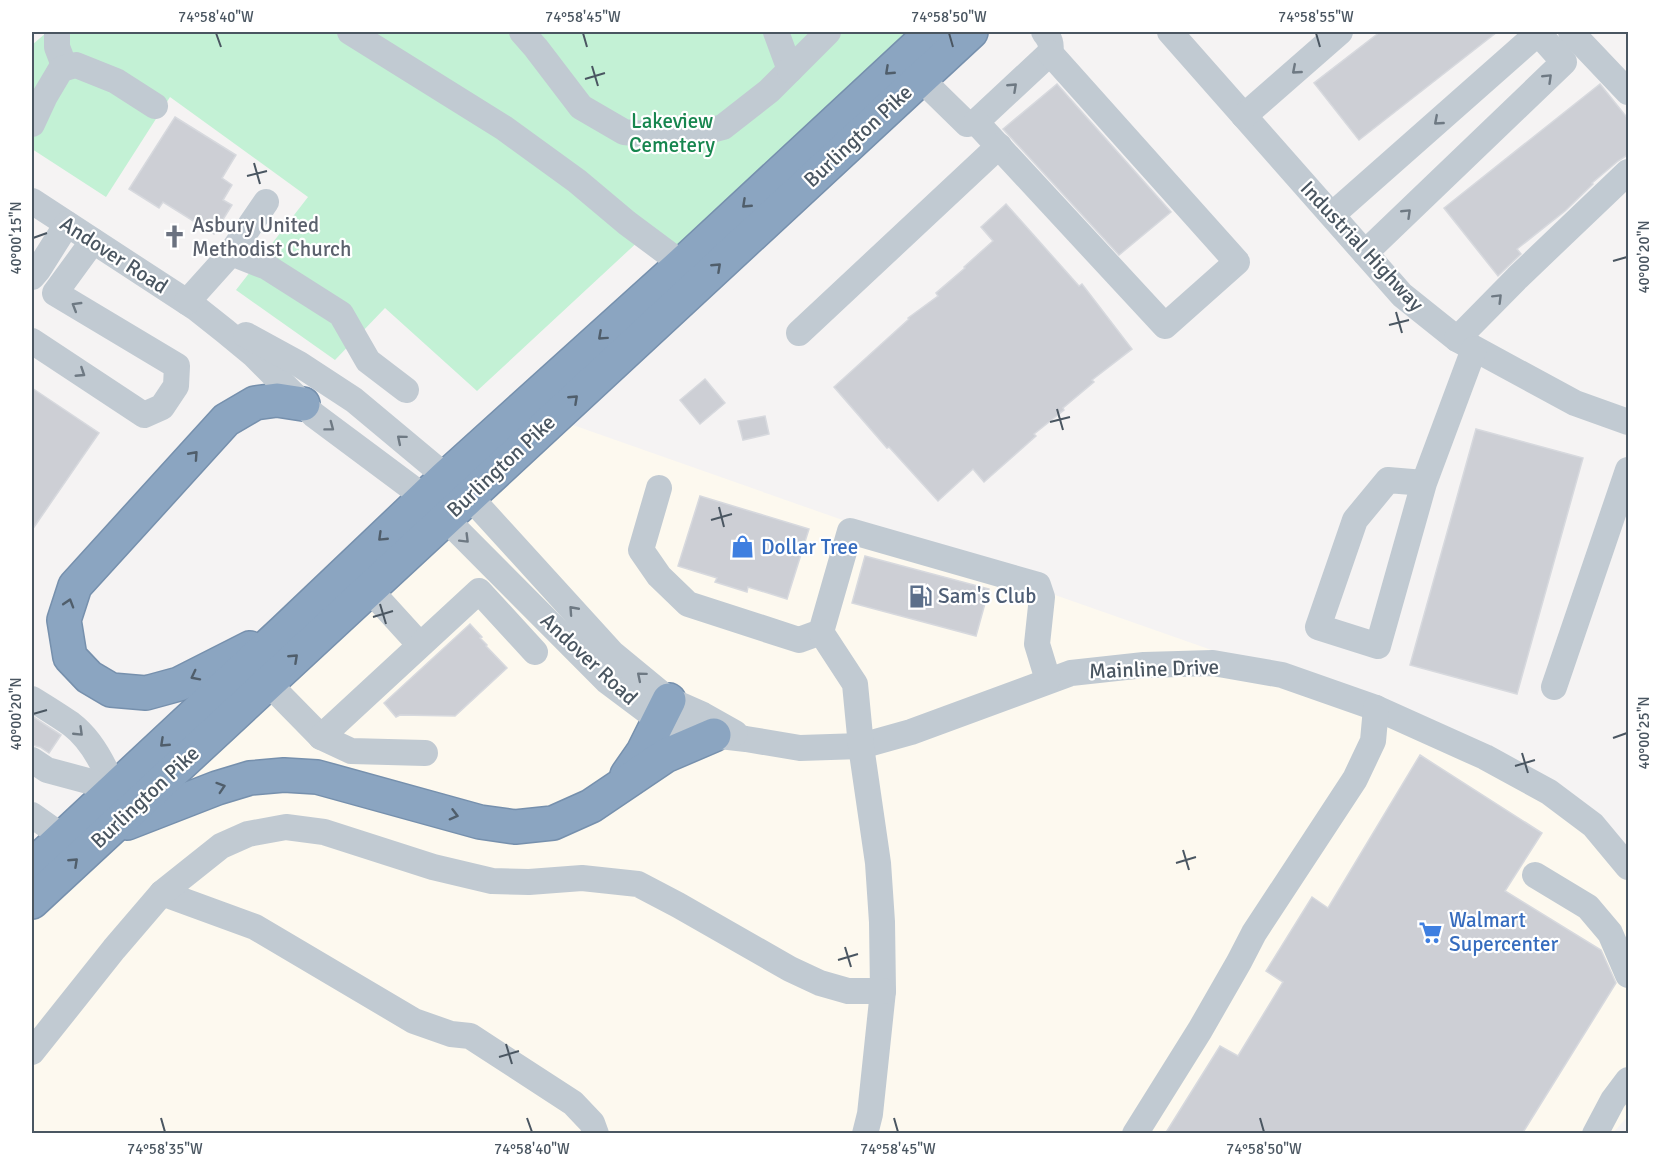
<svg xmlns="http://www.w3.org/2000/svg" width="1660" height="1165" font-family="Signika,sans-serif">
	<rect width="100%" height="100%" fill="#f5f3f3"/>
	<path fill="#fdf9ef" d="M553,418L1376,708L1485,757L1628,867V1116L1613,1133L32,1134V902Z"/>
	<path fill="#c3f1d5" d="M47,32H932L682,264L643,237L477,391L385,308L335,360L236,290L308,197L170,97L106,197L32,149V45Z"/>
	<g fill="#cdcfd5" stroke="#d7d9de" stroke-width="1.5">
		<path d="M1380,32H1497L1359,140L1314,83Z"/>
		<path d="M1057,84L1171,212L1119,255L1003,129Z"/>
		<path d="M1600,84L1629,120V154L1618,161L1592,183L1593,184L1565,211L1517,249L1521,254L1498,276L1444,208Z"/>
		<path d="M175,117L236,155L222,178L232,185L223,200L232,205L214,234L163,202L159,208L129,189Z"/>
		<path d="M1006,204L1079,286L1082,284L1132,349L1092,380L1094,382L1063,408L1064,410L1034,434L1036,436L984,482L973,469L938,501L889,447L887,448L834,387L909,319L908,318L938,296L936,293L965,268L964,267L993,241L981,227Z"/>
		<path d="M705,379L725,403L700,424L680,400Z"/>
		<path d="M32,388L99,433L32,530Z"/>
		<path d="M765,416L769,434L743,440L738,421Z"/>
		<path d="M1476,429L1583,458L1517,694L1410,665Z"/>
		<path d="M700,496L809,529L787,599L748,587L747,592L715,582L717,578L678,566Z"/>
		<path d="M865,556L989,589L976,636L852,603Z"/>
		<path d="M470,624L482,637L480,638L487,645L486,646L507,668L455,716L400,715L396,717L384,703Z"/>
		<path d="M32,716L61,735L49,753L40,747L32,745Z"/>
		<path d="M1420,755L1542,833L1505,891L1601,950L1616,983L1522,1134H1165L1220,1046L1238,1056L1283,982L1266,971L1312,897L1328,908Z"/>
	</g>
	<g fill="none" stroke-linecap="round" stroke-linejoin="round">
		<defs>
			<g id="highway">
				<path d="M250,648L179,684L146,693L111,690L89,677L70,657L64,620L75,586L226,420L255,403L277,400L303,404"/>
				<path d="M627,775L643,752L669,700"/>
				<path d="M127,823L217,788L250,778L284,775L317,777L480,822L515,827L553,823L591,806L665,756L714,735"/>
				<path d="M32,866L284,631L446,477L682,264L932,32"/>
				<path d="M32,902L971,32"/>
			</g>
		</defs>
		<use href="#highway" stroke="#7690ad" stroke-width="36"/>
		<g stroke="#c1cad2" stroke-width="26">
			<path d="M57,32V47L65,68"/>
			<path d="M350,32L504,128L577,181L627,223L682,264"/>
			<path d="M522,32L536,48L581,107L624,132L681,138L723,127L769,91L790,70L776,32"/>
			<path d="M1170,32L1402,295L1457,339L1575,403L1628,422"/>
			<path d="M1571,32L1628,92"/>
			<path d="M790,70L828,32"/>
			<path d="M921,79L967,124L976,122L1050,53C1052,44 1050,39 1044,32"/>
			<path d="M1244,116L1340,32"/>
			<path d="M976,122L1165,326L1237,262L1050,53"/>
			<path d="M32,124L45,96L61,69L76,65L116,81L155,106"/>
			<path d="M32,201L196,308L225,331L254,355L314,415L424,497L607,681L659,720L694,733L746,739L800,748L861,746L911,732L1071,673L1144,665L1213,663L1282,675L1376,708L1485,757L1549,792L1593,825L1628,867"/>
			<path d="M1332,215L1538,33L1564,62L1365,253"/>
			<path d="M231,253L267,267L341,314L368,361L406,390"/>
			<path d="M32,277L38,270L67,224"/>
			<path d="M187,302L231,253L266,202"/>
			<path d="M799,333L999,146"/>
			<path d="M246,335L299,364L354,400L469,496L612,653L669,700L703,715L735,733"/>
			<path d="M1457,339L1517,278L1628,172"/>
			<path d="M32,341L144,415L162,407L176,386L177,366L55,293L93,241"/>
			<path d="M1424,483L1388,480L1355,520L1318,627L1378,646L1424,483L1474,349"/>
			<path d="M659,488L641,550L659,576L688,604L799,640L821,632L850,531L1038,585L1042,597L1037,644L1048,680"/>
			<path d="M369,589L420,645"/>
			<path d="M821,632L855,684L861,746L878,863L882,922L883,991L870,1114L865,1134"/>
			<path d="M268,683L321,737"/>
			<path d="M1554,687L1628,470"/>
			<path d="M32,699C45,707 58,715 71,724C92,740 105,766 114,790"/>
			<path d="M425,753L351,751L321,737L479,591L535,652"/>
			<path d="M32,760L47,770L88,781L114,790"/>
			<path d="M32,815L63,837"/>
			<path d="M1535,875L1588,907L1610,933L1628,975"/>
			<path d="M162,893L255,927L414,1021L451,1034L470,1036L573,1103L592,1123L596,1134"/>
			<path d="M32,1052L114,949L162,893L221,846L248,834L286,827L324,832L433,867L492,881L529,882L582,878L638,884L678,905L790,969L820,983L848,991H883"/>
			<path d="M1135,1134L1200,1030L1239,962L1254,933L1355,779L1373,741L1376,708"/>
			<path d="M1595,1134L1613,1100L1628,1080"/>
		</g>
		<use href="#highway" stroke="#8ba5c1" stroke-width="33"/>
	</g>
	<defs><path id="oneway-chevron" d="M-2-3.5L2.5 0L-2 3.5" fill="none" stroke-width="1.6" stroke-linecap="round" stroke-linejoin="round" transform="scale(1.5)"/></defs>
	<g stroke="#6e7983">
		<use href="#oneway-chevron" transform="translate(1296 70) rotate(139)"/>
		<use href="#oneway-chevron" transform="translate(1548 78) rotate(-44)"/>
		<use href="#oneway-chevron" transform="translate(1013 87) rotate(-43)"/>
		<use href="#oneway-chevron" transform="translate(1438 121) rotate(139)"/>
		<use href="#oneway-chevron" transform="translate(1407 213) rotate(-44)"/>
		<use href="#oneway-chevron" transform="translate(1498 298) rotate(-45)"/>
		<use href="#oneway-chevron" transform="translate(76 306) rotate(-149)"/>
		<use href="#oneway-chevron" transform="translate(81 373) rotate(33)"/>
		<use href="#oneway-chevron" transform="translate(330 427) rotate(37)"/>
		<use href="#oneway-chevron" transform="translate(401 439) rotate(-140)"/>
		<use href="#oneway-chevron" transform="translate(465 539) rotate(45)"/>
		<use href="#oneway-chevron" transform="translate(573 610) rotate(-132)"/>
		<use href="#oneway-chevron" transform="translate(641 676) rotate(-140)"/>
		<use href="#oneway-chevron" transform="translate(79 732) rotate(44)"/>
	</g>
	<g stroke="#505e6b">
		<use href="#oneway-chevron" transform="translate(889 71) rotate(137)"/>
		<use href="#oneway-chevron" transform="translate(746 204) rotate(137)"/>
		<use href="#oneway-chevron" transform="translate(717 267) rotate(-43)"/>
		<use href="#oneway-chevron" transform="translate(602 336) rotate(138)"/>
		<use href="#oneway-chevron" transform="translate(574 399) rotate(-43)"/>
		<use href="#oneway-chevron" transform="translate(194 455) rotate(-48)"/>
		<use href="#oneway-chevron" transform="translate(382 537) rotate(136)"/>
		<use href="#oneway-chevron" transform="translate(69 603) rotate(-73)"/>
		<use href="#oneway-chevron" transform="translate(294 658) rotate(-43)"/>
		<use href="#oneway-chevron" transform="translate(195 676) rotate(153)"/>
		<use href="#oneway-chevron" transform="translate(164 743) rotate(137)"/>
		<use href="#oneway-chevron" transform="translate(221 787) rotate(-18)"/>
		<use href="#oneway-chevron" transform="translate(454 815) rotate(15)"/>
		<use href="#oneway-chevron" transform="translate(74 862) rotate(-43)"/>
	</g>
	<path fill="none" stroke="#4a5661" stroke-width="2" d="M216,33L221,47M583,33L587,47M949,33L953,47M1316,33L1320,47M592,66L598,86M585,79L605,73M254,163L260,184M247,176L267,171M33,238L47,233M1613,261L1627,257M1396,312L1402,333M1389,325L1409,320M1057,409L1063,430M1050,422L1070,417M719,507L724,527M711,520L732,514M380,604L386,624M373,617L393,611M33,714L47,710M1613,738L1627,733M1522,753L1528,773M1515,766L1535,760M1183,850L1189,870M1176,863L1196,857M845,947L851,967M838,960L858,954M506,1044L512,1064M499,1057L519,1051M161,1118L165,1132M527,1118L532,1132M894,1118L898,1132M1260,1118L1264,1132"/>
	<defs>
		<symbol id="church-bare" viewBox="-9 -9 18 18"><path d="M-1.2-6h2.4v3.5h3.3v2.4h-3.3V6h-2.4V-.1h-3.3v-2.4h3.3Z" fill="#6b7280" stroke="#fff" stroke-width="2.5" paint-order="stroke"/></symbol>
		<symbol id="shop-bare" viewBox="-9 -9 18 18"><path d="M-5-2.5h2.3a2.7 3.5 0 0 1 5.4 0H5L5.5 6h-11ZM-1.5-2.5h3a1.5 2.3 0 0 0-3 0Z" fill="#3f7fe0" stroke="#fff" stroke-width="2.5" paint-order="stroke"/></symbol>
		<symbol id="fuel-bare" viewBox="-9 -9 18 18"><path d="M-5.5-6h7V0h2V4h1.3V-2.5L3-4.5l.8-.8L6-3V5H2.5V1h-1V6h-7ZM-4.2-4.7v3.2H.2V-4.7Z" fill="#5c6f8a" stroke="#fff" stroke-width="2.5" paint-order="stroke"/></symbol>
		<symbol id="supermarket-bare" viewBox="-9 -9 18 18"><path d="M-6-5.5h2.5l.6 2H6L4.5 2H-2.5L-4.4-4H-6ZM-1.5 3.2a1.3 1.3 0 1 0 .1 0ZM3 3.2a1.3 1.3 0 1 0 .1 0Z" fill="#3f7fe0" stroke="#fff" stroke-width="2.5" paint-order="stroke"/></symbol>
	</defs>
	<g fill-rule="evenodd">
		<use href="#church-bare" x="158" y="220" width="33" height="33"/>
		<use href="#shop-bare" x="726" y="530" width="33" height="33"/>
		<use href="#fuel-bare" x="904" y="580" width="33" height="33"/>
		<use href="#supermarket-bare" x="1414" y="916" width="33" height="33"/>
	</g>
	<g text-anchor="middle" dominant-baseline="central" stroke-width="4.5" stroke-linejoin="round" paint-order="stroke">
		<g font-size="21" fill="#17864f" stroke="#fff">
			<text x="672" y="121">Lakeview<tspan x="672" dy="24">Cemetery</tspan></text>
		</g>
		<g font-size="21" fill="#4a5661" stroke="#fff">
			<text transform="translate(858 136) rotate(-43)">Burlington Pike</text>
			<text transform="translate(1362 246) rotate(47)">Industrial Highway</text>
			<text transform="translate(114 255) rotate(33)">Andover Road</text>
			<text transform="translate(501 466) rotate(-43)">Burlington Pike</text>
			<text transform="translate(589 659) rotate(43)">Andover Road</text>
			<text transform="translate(1154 669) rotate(-2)">Mainline Drive</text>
			<text transform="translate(145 797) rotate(-43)">Burlington Pike</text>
		</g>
		<g font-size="21" fill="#5b616d" stroke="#fff" text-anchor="start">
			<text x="192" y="225">Asbury United<tspan x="192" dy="24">Methodist Church</tspan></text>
		</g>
		<g font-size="21" fill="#366cbe" stroke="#fff" text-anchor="start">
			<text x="761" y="547">Dollar Tree</text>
			<text x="1449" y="920">Walmart<tspan x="1449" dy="24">Supercenter</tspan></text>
		</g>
		<g font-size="21" fill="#4e5e75" stroke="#fff" text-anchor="start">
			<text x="938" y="596">Sam's Club</text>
		</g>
	</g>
	<rect width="1660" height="1165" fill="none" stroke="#ffffff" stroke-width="66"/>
	<rect x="33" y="33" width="1594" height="1099" fill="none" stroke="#4a5661" stroke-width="2"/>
	<g font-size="15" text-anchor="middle" fill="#4a5661">
		<text x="216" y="22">74°58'40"W</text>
		<text x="583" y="22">74°58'45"W</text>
		<text x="949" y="22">74°58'50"W</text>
		<text x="1316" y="22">74°58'55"W</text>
		<text transform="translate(16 238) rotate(-90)" y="5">40°00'15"N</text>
		<text transform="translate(1644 257) rotate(-90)" y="5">40°00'20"N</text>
		<text transform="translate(16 714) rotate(-90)" y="5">40°00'20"N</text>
		<text transform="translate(1644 733) rotate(-90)" y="5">40°00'25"N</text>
		<text x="165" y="1154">74°58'35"W</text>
		<text x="532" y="1154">74°58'40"W</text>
		<text x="898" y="1154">74°58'45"W</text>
		<text x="1264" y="1154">74°58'50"W</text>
	</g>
</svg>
